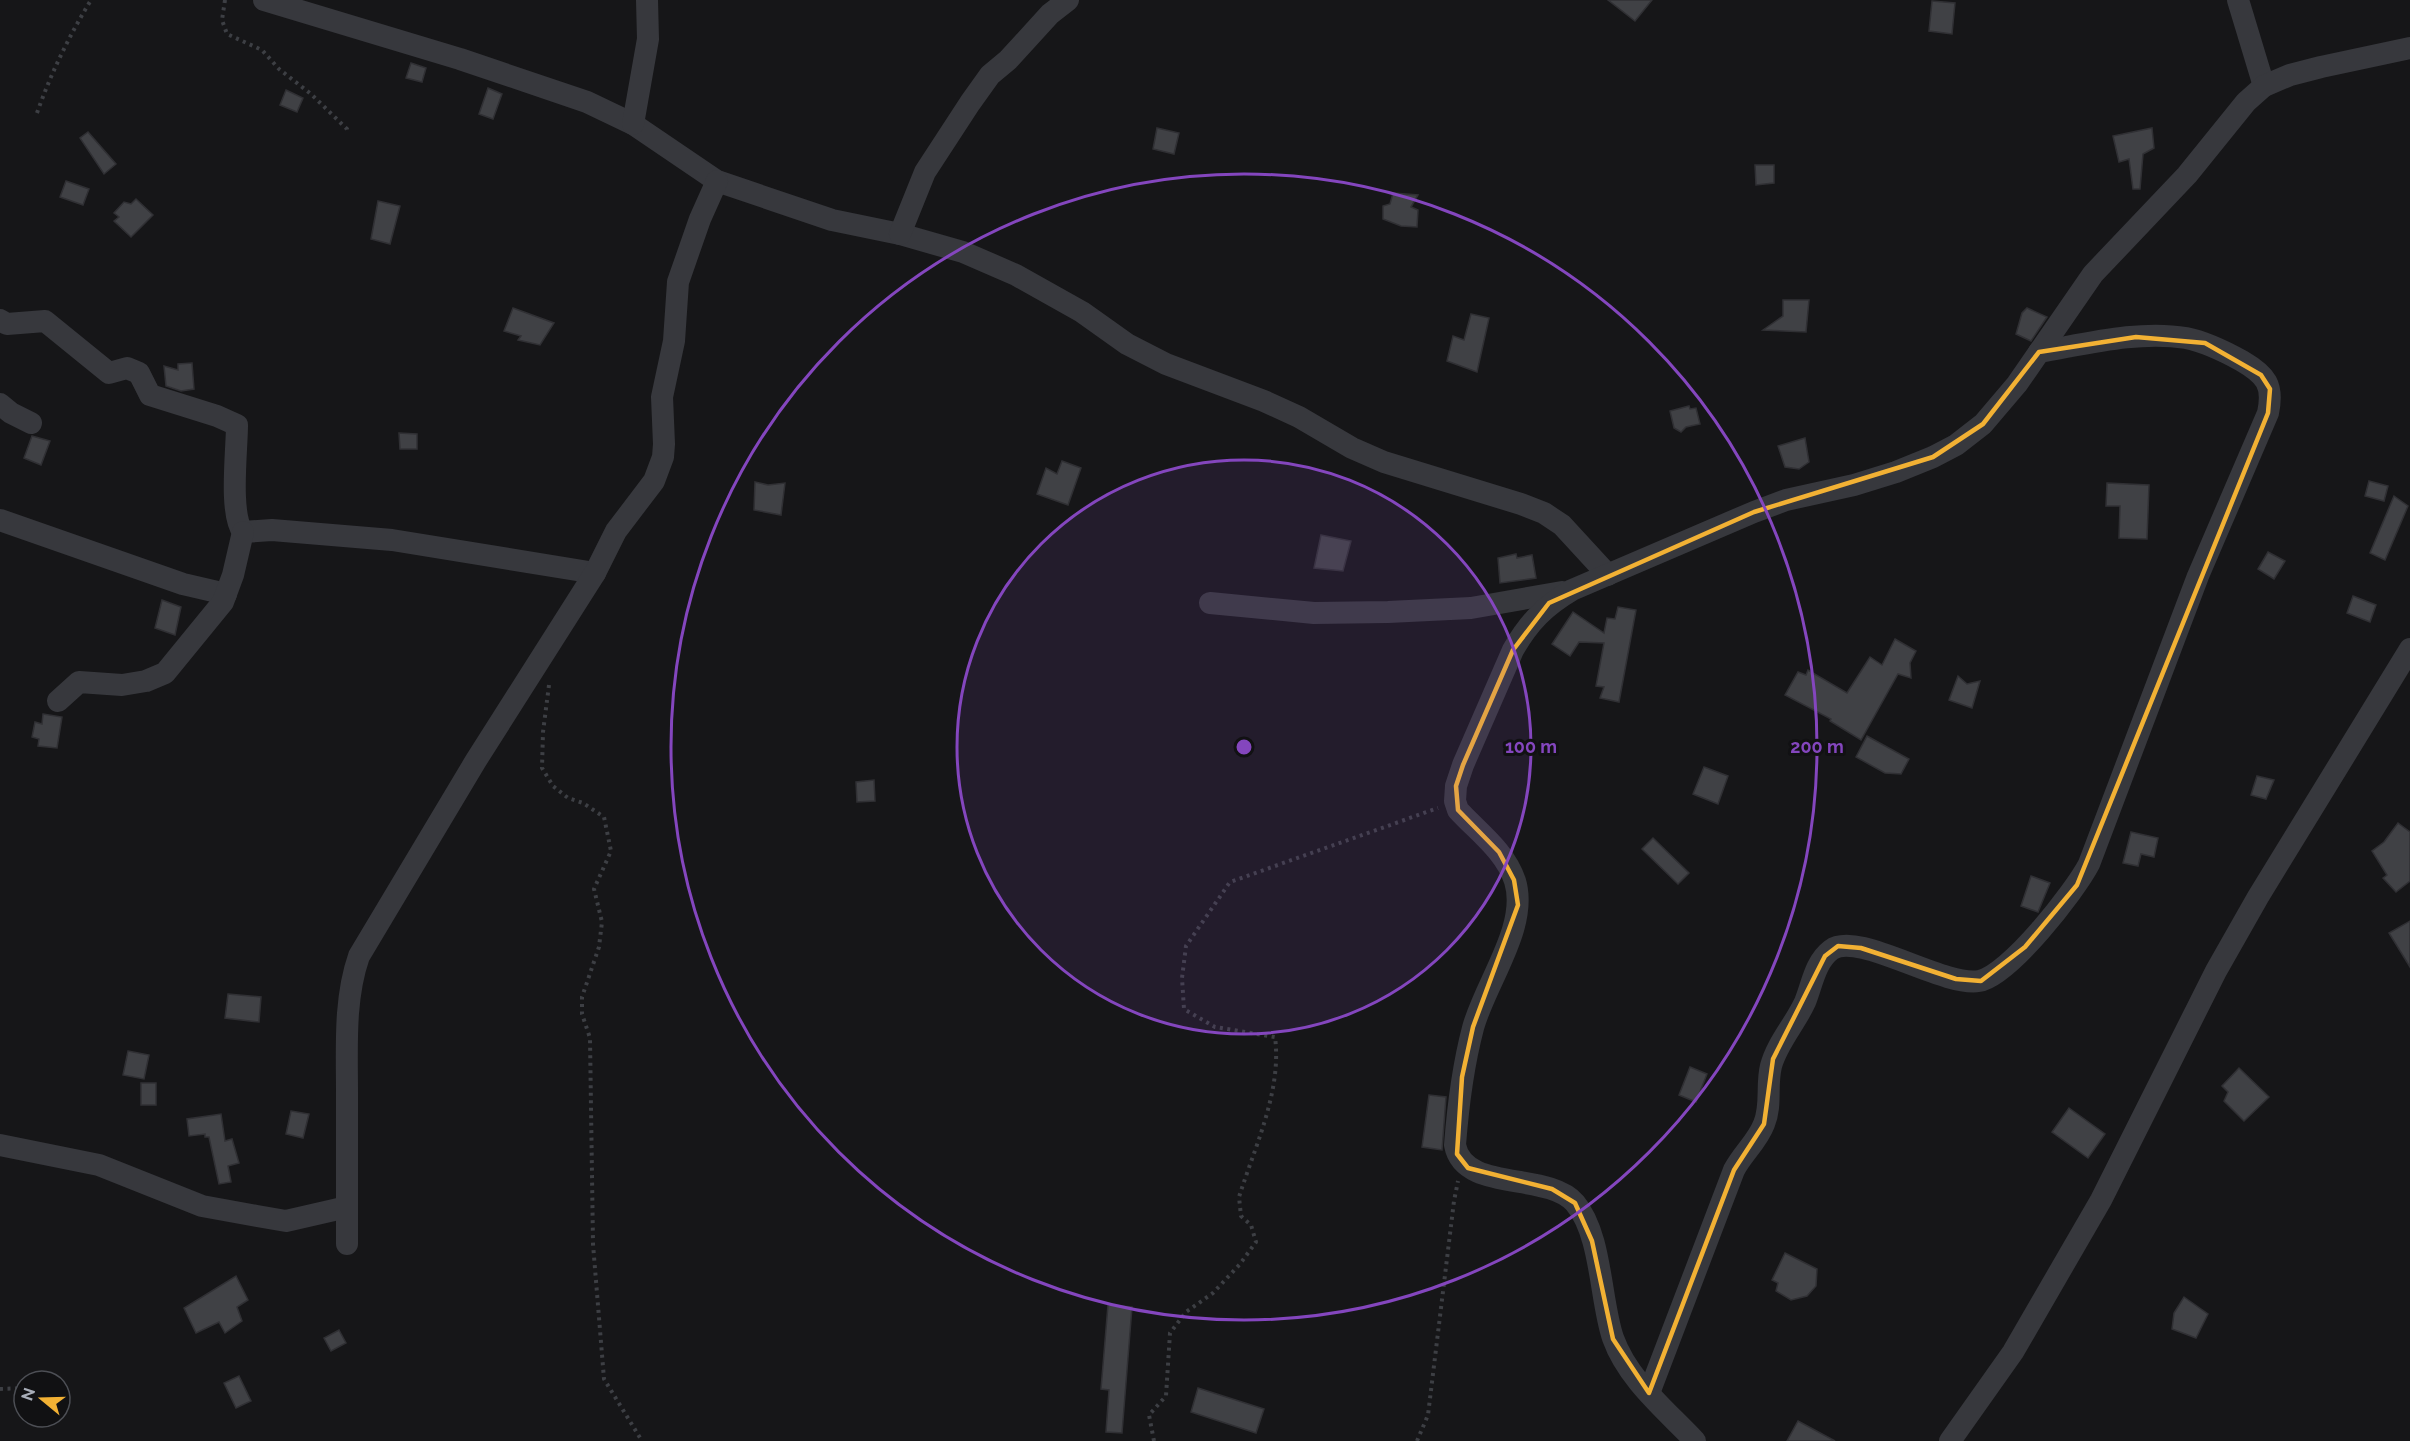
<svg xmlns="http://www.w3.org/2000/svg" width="2410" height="1441" font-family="Raleway,sans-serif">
	<rect width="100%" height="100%" fill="#161618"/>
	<g fill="#404145" stroke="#303034" stroke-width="1.5">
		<path d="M1608,0H1652L1635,21Z"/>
		<path d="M1932,1L1955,3L1952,34L1929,31Z"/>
		<path d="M411,63L426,68L422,82L406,78Z"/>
		<path d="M488,88L502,94L493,119L479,114Z"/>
		<path d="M286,90L303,98L297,112L280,105Z"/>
		<path d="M1157,128L1179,133L1174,154L1153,149Z"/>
		<path d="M2152,128L2154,148L2143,154L2140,189H2133L2129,159L2119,162L2113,136Z"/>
		<path d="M88,132L116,164L104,174L80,138Z"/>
		<path d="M1755,165H1774V183L1756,185Z"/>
		<path d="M66,181L89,189L83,205L60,197Z"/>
		<path d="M1393,193L1418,195L1411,207L1418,210L1417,227L1401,226L1383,219V206L1390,204Z"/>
		<path d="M136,199L153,215L131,237L114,221L119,217L114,213L124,202L131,204Z"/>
		<path d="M378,201L400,206L390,244L371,239Z"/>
		<path d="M1783,300H1809L1806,332L1763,330L1783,316Z"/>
		<path d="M513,308L554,323L540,345L518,340L521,336L504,331Z"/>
		<path d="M2027,308L2047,317L2031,341L2016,334L2022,313Z"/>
		<path d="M1471,314L1489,318L1477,372L1447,361L1453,336L1464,340Z"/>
		<path d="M192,363L194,389L181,391L166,386L164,366L178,370V364Z"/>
		<path d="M1689,406L1690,409L1696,408L1700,424L1686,427L1681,432L1674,428L1670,411Z"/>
		<path d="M399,433L417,434V449H400Z"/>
		<path d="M32,436L50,441L41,465L24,458Z"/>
		<path d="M1805,438L1809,462L1799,469L1785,467L1778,446Z"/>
		<path d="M1062,461L1081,468L1068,505L1037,494L1046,468L1057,474Z"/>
		<path d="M2369,481L2388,486L2384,501L2365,496Z"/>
		<path d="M755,482L768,485L785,483L781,515L754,510Z"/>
		<path d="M2107,483L2149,485L2147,539L2119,538L2120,506H2106Z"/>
		<path d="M2394,496L2408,506L2385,560L2370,553Z"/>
		<path d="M1321,535L1351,541L1343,571L1314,568Z"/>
		<path d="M2268,552L2285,561L2274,579L2258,569Z"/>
		<path d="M1516,554L1517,558L1532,555L1536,578L1500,583L1498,558Z"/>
		<path d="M2353,596L2376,605L2370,622L2347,613Z"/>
		<path d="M162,600L181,607L175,635L155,628Z"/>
		<path d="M1618,607L1636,610L1619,702L1600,698L1604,687L1596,686L1604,643L1579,642L1570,656L1552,644L1573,612L1604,633L1607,618L1615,619Z"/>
		<path d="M1895,639L1916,651L1910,663L1911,678L1898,674L1861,740L1830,721L1831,719L1785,695L1798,672L1806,675L1808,670L1847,693L1870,657L1882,665Z"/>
		<path d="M1958,676L1967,684L1980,681L1972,708L1949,700Z"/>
		<path d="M43,714L62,717L57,748L38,746L39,739L32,737L35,722L42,724Z"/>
		<path d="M1867,736L1909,759L1901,774L1885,773L1856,757Z"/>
		<path d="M1704,767L1728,776L1718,804L1693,794Z"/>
		<path d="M2257,776L2274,780L2266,799L2251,795Z"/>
		<path d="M874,780L875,801L857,802L856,782Z"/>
		<path d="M2398,823L2410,832V881L2396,892L2383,878L2387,875L2372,851L2384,842Z"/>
		<path d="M2131,832L2158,838L2154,857L2141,854L2138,866L2123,863Z"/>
		<path d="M1653,838L1689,873L1678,884L1642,849Z"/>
		<path d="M2031,876L2050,883L2038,912L2021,906Z"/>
		<path d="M2410,921V967L2389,933Z"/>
		<path d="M228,994L261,997L259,1022L225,1018Z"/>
		<path d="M128,1051L149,1055L144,1079L123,1075Z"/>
		<path d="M1690,1067L1707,1074L1696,1102L1679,1095Z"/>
		<path d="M2239,1068L2269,1097L2244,1121L2224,1101L2228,1092L2222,1086Z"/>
		<rect x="141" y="1083" width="15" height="22"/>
		<path d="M1429,1095L1446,1097L1442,1150L1422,1147Z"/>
		<path d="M2069,1108L2105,1134L2088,1158L2052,1132Z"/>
		<path d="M291,1111L309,1114L303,1138L286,1134Z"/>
		<path d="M221,1114L225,1141L232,1139L239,1163L228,1166L231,1182L219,1184L209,1137H205V1134L189,1136L187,1119Z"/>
		<path d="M1785,1253L1817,1269L1816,1286L1807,1296L1791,1300L1776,1291L1778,1283L1772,1280Z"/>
		<path d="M236,1276L248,1300L237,1307L242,1321L225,1333L219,1322L196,1333L184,1308Z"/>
		<path d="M2184,1297L2208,1314L2196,1338L2172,1329L2174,1313Z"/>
		<path d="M1108,1305L1132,1307L1122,1433L1106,1432L1109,1390L1101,1389Z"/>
		<path d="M339,1330L346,1343L331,1351L324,1338Z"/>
		<path d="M239,1376L251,1401L236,1408L224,1383Z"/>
		<path d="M1198,1388L1264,1409L1256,1433L1191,1412Z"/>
		<path d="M1798,1421L1835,1441H1787Z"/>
	</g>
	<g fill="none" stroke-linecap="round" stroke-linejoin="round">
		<g stroke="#3d3f44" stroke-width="4" stroke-dasharray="3 4.5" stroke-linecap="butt">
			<path d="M225,0L222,20L227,34L262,50L279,69L311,94L347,129L348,134"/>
			<path d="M37,113C51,73 69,36 91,0"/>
			<path d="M549,685L543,732L542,768L553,786L568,798L583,803L604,817L611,851L594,889L602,922L599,947L582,997V1014L590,1038L593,1244L604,1379L642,1441"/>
			<path d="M0,1389L24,1388"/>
			<path d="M1154,1441L1149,1415L1166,1396L1170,1333L1186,1312L1213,1293L1240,1264L1256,1242L1251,1225L1241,1216L1239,1197C1255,1146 1282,1091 1275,1037L1215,1027L1184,1009L1182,978L1186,946L1230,882L1438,808"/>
			<path d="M1417,1441L1428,1415L1454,1201L1458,1181"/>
		</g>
		<g stroke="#37383d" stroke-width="22">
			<path d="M264,0L460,59L587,102L633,124L717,181L832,220L900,234L963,252L1016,275L1082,312L1127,344L1166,364L1264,401L1299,417L1352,448L1384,462L1521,504L1544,513L1562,525L1608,575"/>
			<path d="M2238,0L2264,86"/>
			<path d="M633,124L648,39L647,0"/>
			<path d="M900,234L925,172L970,103L990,75L1008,60L1050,14L1068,0"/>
			<path d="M0,320L7,324L45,321L109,373L127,368L139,373L150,395L217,416L237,425C237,450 229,514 243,532L272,530L392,540L595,573"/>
			<path d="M0,404L11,413L31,423"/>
			<path d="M0,520L183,584L226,594"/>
			<path d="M1210,603L1314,613L1388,612L1471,608L1562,592"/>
			<path d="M58,701L79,682L122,685L146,681L165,673L223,602L233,575L243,532"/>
			<path d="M0,1145L99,1165L202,1206L257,1216L286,1221L347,1207"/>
			<path d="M347,1244C347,1194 347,1143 347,1092C347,1047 344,999 359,956L475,762L595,573L616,531L654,481L663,457L664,444L662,397L674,341L678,282L700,219L717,181"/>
			<path d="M1649,1393L1734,1170C1743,1153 1757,1142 1764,1124C1772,1105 1766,1086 1771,1066C1777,1043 1795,1024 1805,1002C1812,985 1815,962 1831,950C1857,930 1942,987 1979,981C2009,976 2075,891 2089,864L2198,576L2268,413C2274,385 2266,375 2242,361C2224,351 2206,342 2186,338C2139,330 2086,344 2039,352"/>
			<path d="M1695,1441C1666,1410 1628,1380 1613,1338C1600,1300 1602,1235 1575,1203C1547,1171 1464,1193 1455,1145C1458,1106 1463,1066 1473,1028C1485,983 1529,927 1515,881C1505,851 1479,833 1458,810L1455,801L1456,786L1463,765L1513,650C1529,622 1545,606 1572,590L1754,512L1786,500L1854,485L1896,472L1933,457L1956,445L1983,424L2017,384L2093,274L2187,175L2246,102L2264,86L2290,75L2321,67L2410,48"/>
			<path d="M1950,1441L2013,1352L2101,1200L2216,971L2258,897L2410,649"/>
		</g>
	</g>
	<path fill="none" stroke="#f2b134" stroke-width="4.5" stroke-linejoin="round" d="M2136,337L2205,343L2261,375L2270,389L2268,413L2077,885L2025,947L1981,981L1956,979L1861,948L1838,946L1825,956L1773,1059L1764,1124L1734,1170L1649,1393L1613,1339L1592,1241L1575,1203L1552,1189L1468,1168L1457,1154L1462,1077L1473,1027L1518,905L1514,880L1499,852L1458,810L1456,786L1463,765L1513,650L1549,603L1754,512L1933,457L1983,424L2039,352Z"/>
	<circle cx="1244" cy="747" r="287" fill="#8446be" fill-opacity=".12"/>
	<g fill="none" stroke="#8446be" stroke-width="3">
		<circle cx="1244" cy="747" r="287"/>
		<circle cx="1244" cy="747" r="573"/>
	</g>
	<circle cx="1244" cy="747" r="9" fill="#8446be" stroke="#111113" stroke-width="3"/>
	<g font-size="18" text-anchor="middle" font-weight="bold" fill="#8446be" stroke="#111113" stroke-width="6" stroke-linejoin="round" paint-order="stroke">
		<text x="1531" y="753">100 m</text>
		<text x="1817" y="753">200 m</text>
	</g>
	<g transform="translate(42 1399) rotate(289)"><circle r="28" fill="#111113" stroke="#4d4f55" stroke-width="1.5"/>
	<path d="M0-4.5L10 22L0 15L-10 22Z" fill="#f2b134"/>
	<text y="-9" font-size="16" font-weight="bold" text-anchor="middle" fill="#a8adb8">N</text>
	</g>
</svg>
